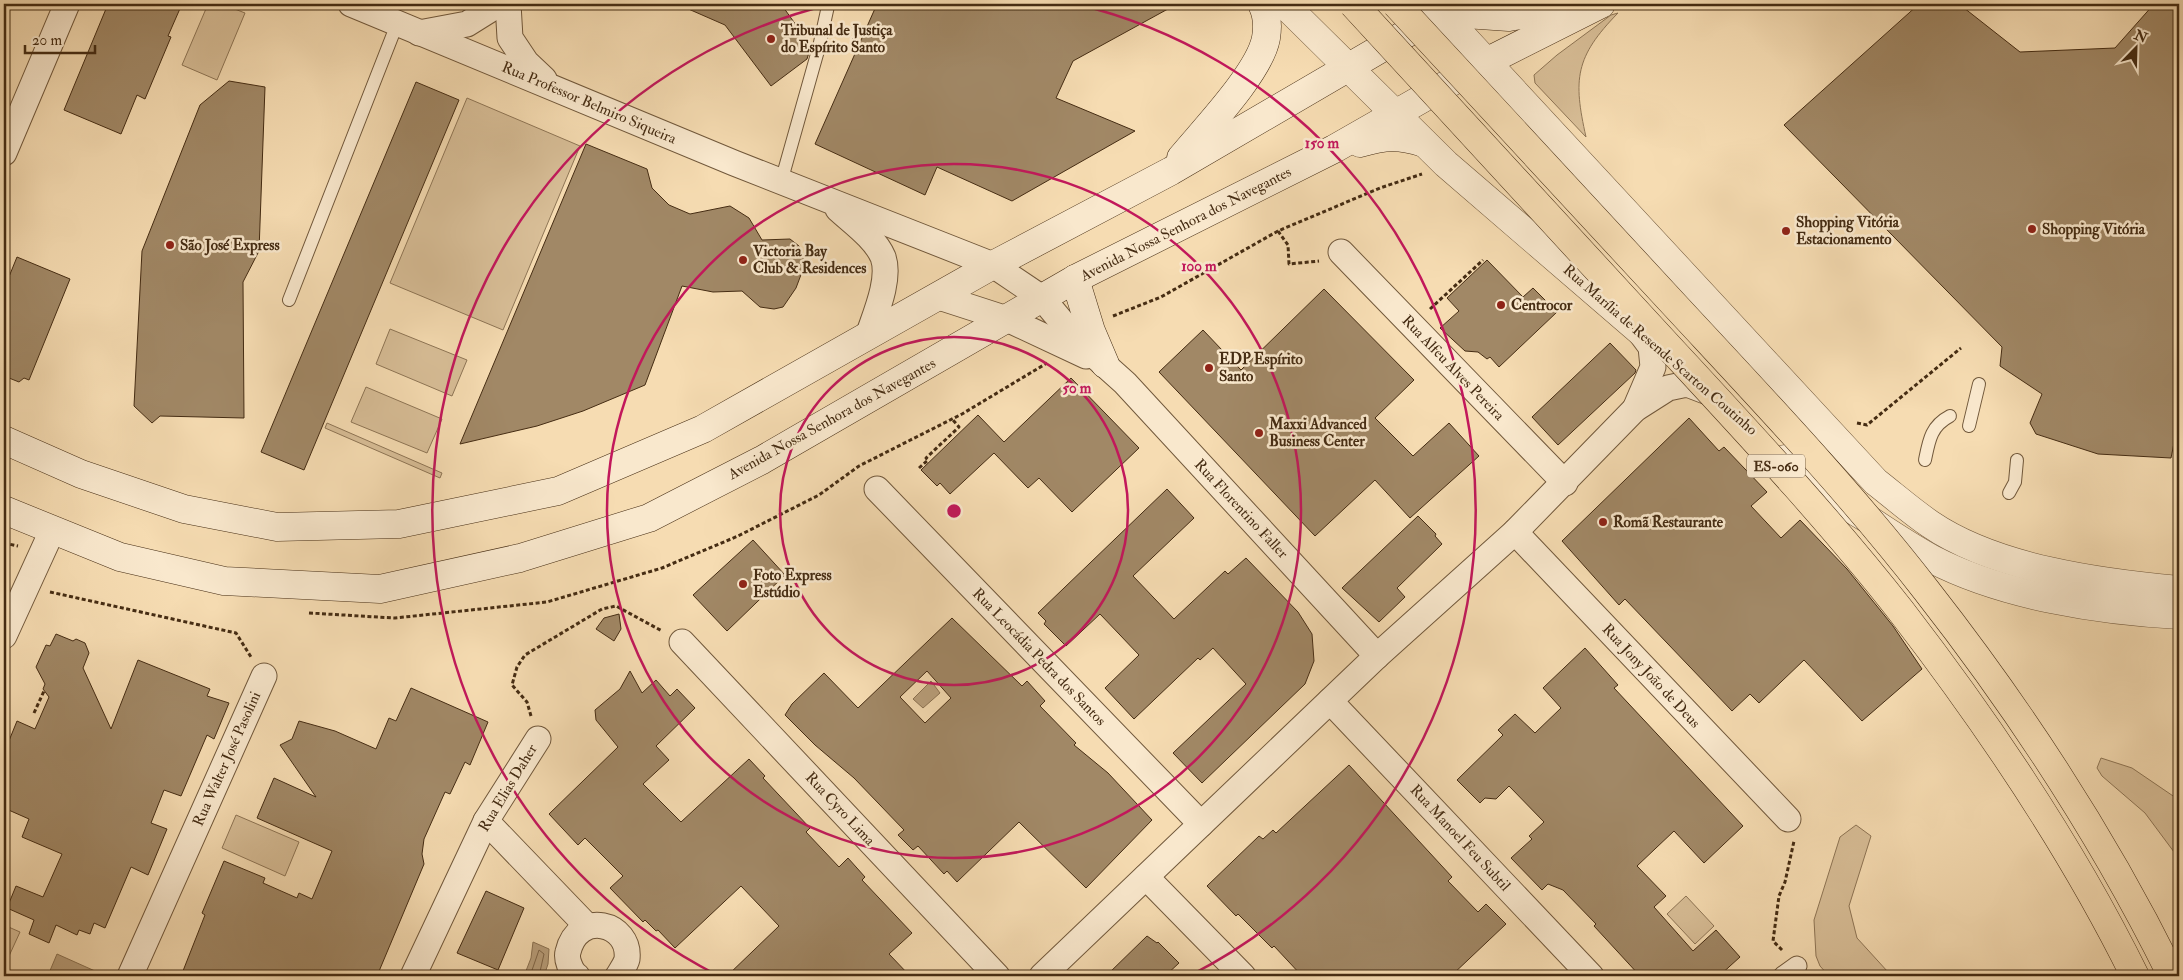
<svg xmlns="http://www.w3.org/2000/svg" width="2183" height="980" font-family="'IM FELL Double Pica',serif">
	<rect width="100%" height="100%" fill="#f6dcb2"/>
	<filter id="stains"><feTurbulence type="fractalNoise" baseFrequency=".004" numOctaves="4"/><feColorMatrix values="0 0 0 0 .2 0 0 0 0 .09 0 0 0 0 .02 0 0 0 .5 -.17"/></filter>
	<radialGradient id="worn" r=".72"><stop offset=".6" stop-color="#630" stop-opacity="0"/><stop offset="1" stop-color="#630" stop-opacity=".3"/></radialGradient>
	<g fill="#d8be97" stroke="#8e7555">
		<path d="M208,4H222L245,13L217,80L182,65Z"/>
		<path d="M1618,13C1575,57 1573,79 1586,137L1535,83L1534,75L1557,55L1611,15Z"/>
		<path d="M467,98L580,146L503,330L390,283Z"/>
		<path d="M390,329L467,360L452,396L376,364Z"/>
		<path d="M366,387L442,419L427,453L351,422Z"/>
		<path d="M327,423L442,473L440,478L325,428Z"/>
		<path d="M2101,758L2132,768L2179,800V862L2177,856L2145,813L2102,776L2097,768Z"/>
		<path d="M236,815L299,842L285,876L222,848Z"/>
		<path d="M1856,825L1871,836L1849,906L1857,938L1888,972L1898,976H1829L1820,966L1816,956L1814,920L1840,837Z"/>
		<path d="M1686,896L1714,926L1695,944L1667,914Z"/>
		<path d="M4,925L20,932L4,967Z"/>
	</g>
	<g fill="#baa07c" stroke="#8b7252">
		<path d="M931,681L940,693L923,708L913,699Z"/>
		<path d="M533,942L549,949L548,964L544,976H524L531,958Z"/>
		<path d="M57,954L95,971L93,976H56L49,973Z"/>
	</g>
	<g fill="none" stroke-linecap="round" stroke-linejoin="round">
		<path stroke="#806648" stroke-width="1" d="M530,976L539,950L544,954L539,976"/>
	</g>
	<g fill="#a18866" stroke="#452c13" fill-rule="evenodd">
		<path d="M108,4H182L168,36L171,37L145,99L137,95L121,134L64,110Z"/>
		<path d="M677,4H781L811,46L807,59L771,86L725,25Z"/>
		<path d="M877,4H1177L1073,61L1056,98L1135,131L1012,201L937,167L925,195L815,144Z"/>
		<path d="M1919,4H1959L2020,52L2115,48L2154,4H2179V438H2175L2171,458L2098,454L2036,434L2030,423L2042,394L2000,366L2002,347L1784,125Z"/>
		<path d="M229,81L265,87L259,251L243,282L244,418L160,416L152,423L134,406L142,251L200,105Z"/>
		<path d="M416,82L459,100L304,470L261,452Z"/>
		<path d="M586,144L647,169L652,188L669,205L690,214L730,206L749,218L762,240L790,239L799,246L804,257L802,272L796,288L783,307L774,309L760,307L742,291L713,292L682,286L645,385L583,411L537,426L460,444Z"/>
		<path d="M17,257L70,279L29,380L24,378L19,382L4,376V289Z"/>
		<path d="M1487,260L1523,297L1533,288L1557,312L1499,367L1490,357L1487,359L1478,352L1465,351L1440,328L1459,311L1447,298Z"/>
		<path d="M1324,289L1414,380L1375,418L1413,456L1449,423L1479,456L1410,518L1375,480L1315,536L1159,372L1203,330L1241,370Z"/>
		<path d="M1610,343L1636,370L1635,373L1558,445L1532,417Z"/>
		<path d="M1071,378L1139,448L1072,512L1039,478L1028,488L994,453L950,494L940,483L937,486L921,470L978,415L1004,442Z"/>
		<path d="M1689,418L1719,451L1724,447L1767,492L1751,506L1781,538L1800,520L1847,569L1893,626L1922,669L1862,721L1804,660L1759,703L1750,694L1732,711L1625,599L1619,605L1562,541Z"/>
		<path d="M1167,489L1194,518L1133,576L1174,619L1225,571L1228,574L1246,558L1298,612L1312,634L1314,661L1305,684L1202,783L1173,753L1246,684L1213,648L1200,660L1198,658L1134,719L1105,688L1139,655L1100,614L1066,646L1044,624L1046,621L1038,613Z"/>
		<path d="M1418,516L1436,534L1435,536L1442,544L1397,588L1405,597L1379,622L1342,588Z"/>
		<path d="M753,540L785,575L727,631L693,595Z"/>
		<path d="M619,614L621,629L614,641L596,629L604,618Z"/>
		<path d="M952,618L1022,686L1027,681L1045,701L1040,706L1076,743L1074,745L1108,773L1152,820L1086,888L1019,822L957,882L947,871L944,874L918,846L913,850L898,835L904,830L854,778L815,745L785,715L792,704L824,673L858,708ZM927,671L951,698L925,723L900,697Z"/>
		<path d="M56,634L73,641L76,639L85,643L89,653L83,668L111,729L138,660L210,689L207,696L229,703L214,739L207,735L181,796L164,790L151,823L167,829L148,875L131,867L105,928L94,923L90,934L79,930L77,935L56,925L49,943L29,934L34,920L7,908L16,886L43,897L62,854L22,837L29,819L4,808V753L17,721L35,729L49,697L43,689L45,684L36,667L46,645L50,646Z"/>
		<path d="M1585,648L1618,685L1614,688L1743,826L1704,863L1674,831L1637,866L1666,896L1654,907L1693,951L1716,930L1740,957L1719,976H1640L1594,926L1596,924L1563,890L1548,884L1542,890L1511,858L1532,839L1529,836L1544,822L1509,786L1496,799L1485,798L1480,803L1457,780L1503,735L1498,730L1515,714L1535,733L1561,708L1543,688Z"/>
		<path d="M630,671L642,693L656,680L670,696L677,689L695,708L656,746L669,760L643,784L681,822L749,759L765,776L763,778L810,828L806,832L839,867L848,858L865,877L862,880L912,933L889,954L910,976H727L779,926L741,886L675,948L658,930L656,931L645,920L643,922L610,888L623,876L585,838L578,845L549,814L618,747L596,720L595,710L620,689Z"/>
		<path d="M411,688L488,722L470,765L465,762L450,794L445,792L424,839L422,854L424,864L377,976H181L205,915L202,913L224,861L265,878L263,883L297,898L299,893L312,899L332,851L257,818L274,778L316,797L280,745L292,739L299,721L335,731L376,749L389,718L396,721Z"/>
		<path d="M1349,765L1452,877L1448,881L1478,912L1486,904L1506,924L1451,976H1302L1274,946L1272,948L1238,914L1236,916L1207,886L1259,836L1263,839L1273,830L1276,833Z"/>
		<path d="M486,891L524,908L498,970L457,953Z"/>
		<path d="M1147,936L1157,943L1158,942L1179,963L1165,976H1106Z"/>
	</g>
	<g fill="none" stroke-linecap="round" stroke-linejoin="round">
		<defs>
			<g id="service">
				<path d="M781,182L819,47L828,6"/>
				<path d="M289,300L397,24"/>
				<path d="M1969,426L1979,384"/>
				<path d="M1925,460C1929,440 1931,426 1950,416"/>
				<path d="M2009,493L2015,482L2017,460"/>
			</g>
			<path id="pedestrian" d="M1783,976L1797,966"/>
			<g id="minor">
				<path d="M351,4L734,163L993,265L1042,298L1077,340L1125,383L1377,656"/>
				<path d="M508,4L510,38L526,62L544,79"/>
				<path d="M419,33L467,24L499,4"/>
				<path d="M4,153L67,4"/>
				<path d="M838,209C852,222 875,238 883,257C891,279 875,315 868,336"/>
				<path d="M1341,252L1565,483"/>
				<path d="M939,297L1007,319L1086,356"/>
				<path d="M1635,409L1653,367L1651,347L1637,328"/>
				<path d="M877,489L1201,824"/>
				<path d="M1515,532L1788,819"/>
				<path d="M4,636L52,531"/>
				<path d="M682,642L997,976"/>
				<path d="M1330,701L1591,976"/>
				<path d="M486,821L587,926"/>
				<path d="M1146,877L1243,976"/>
				<path d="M130,976L264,676"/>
				<path d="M413,976L486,821L538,739"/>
				<path d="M577,976C571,972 566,959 568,952C578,909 631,923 627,959C626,964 621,971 618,976"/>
				<path d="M1042,976L1377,656L1515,532L1635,409L1668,388L1687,384L1713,394"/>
			</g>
			<g id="tertiary">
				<path d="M1284,4L1446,164L1648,338"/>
				<path d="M1441,13L1876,482C1894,496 1911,511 1930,524C1996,569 2101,583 2179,590"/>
				<path d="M1785,459C1810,483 1838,501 1868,519C1889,533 1910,547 1932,559C2003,596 2100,611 2179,615"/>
			</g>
			<g id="secondary">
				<path d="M1436,12L1509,17L1580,5"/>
				<path d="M1360,143C1386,136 1398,135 1424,143"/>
				<path d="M1181,158C1204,130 1260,72 1266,38C1268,26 1267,14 1262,4"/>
				<path d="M1075,279L1091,331L1105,364"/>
				<path d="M4,440L81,474L184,509L277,527L399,524L558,491L703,429L993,265L1171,171L1457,4"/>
				<path d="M4,510L120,557L224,581L380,589L520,558L649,518L762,460L1075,279L1334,149L1488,61L1601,4"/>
			</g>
		</defs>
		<use href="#service" stroke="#71583b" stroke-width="14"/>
		<use href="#pedestrian" stroke="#71583b" stroke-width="21"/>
		<use href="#minor" stroke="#71583b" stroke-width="27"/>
		<use href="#tertiary" stroke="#71583b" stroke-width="29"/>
		<use href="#secondary" stroke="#452c13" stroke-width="29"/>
		<g stroke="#452c13" stroke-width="3" stroke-dasharray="4 2.5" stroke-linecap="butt">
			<path d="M1278,231L1288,245L1289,264L1319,261"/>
			<path d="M1430,309L1483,260"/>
			<path d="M1113,316L1161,297L1278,231L1380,188L1422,174"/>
			<path d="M1857,423L1867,425L1961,348"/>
			<path d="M919,468L928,460L926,458L959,427L952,419"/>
			<path d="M4,543L18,546"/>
			<path d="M50,592L236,633L251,657"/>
			<path d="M309,613L395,618L547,602L662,568L738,536L819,495L859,466L962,414L1047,363"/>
			<path d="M34,713L44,691"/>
			<path d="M531,716L527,702L512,685L517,667L525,655L602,609L616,606L662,631"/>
			<path d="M1782,950L1773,941L1779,896L1785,882L1794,841"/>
		</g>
		<use href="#service" stroke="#f9e8cd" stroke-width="12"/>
		<use href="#pedestrian" stroke="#f9e8cd" stroke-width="19"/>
		<use href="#minor" stroke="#f9e8cd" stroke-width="25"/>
		<use href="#tertiary" stroke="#f9e8cd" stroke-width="28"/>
		<use href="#secondary" stroke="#f9e8cd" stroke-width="28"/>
		<defs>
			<g id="primary-bridge">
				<path d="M1353,4C1454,113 1555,223 1656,333C1739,423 1825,514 1901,611C1988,724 2072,848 2135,976"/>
				<path d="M1396,4C1487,102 1578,200 1669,299C1757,394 1847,488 1926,590C2020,710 2105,840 2172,976"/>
			</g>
		</defs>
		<use href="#primary-bridge" stroke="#452c13" stroke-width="29" stroke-linecap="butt"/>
		<use href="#primary-bridge" stroke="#f6dcb2" stroke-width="28"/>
	</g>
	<g fill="none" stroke="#c2185b" stroke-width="2.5">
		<circle cx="954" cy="511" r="174"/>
		<circle cx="954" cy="511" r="347"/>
		<path d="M717 975A521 521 0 0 1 832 4M1076 4A521 521 0 0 1 1191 975"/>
	</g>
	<g fill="#8f2418" stroke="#f9e8cd" stroke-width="2">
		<circle cx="771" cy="39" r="5"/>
		<circle cx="2032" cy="229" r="5"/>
		<circle cx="1786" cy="231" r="5"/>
		<circle cx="170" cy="245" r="5"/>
		<circle cx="743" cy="260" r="5"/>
		<circle cx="1501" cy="305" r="5"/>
		<circle cx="1209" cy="368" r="5"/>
		<circle cx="1259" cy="433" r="5"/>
		<circle cx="1603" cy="522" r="5"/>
		<circle cx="743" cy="584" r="5"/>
	</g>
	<g text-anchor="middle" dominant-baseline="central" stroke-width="5" stroke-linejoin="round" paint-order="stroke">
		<rect fill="#f9e8cd" stroke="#7b644b" stroke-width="1" x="1747" y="454.5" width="58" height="23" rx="4"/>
		<g font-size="14" font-weight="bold" fill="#452c13">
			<text x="1776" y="466">ES-060</text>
		</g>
		<g font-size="15" font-weight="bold" fill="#452c13" stroke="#f9e8cd" text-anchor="start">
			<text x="781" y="30">Tribunal de Justiça<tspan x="781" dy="17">do Espírito Santo</tspan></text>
			<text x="1796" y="222">Shopping Vitória<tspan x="1796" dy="17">Estacionamento</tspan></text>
			<text x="2042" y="229">Shopping Vitória</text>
			<text x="180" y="245">São José Express</text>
			<text x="753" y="251">Victoria Bay<tspan x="753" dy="17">Club &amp; Residences</tspan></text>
			<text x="1511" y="305">Centrocor</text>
			<text x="1219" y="359">EDP Espírito<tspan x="1219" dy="17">Santo</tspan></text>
			<text x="1269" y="424">Maxxi Advanced<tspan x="1269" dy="17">Business Center</tspan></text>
			<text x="1613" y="522">Romã Restaurante</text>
			<text x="753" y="575">Foto Express<tspan x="753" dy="17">Estúdio</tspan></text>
		</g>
		<g font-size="15" fill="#452c13" stroke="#f9e8cd">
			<text transform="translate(589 103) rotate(23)">Rua Professor Belmiro Siqueira</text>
			<text transform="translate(1186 224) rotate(-27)">Avenida Nossa Senhora dos Navegantes</text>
			<text transform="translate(1660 350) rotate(41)">Rua Marília de Resende Scarton Coutinho</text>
			<text transform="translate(1453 368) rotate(46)">Rua Alfeu Alves Pereira</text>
			<text transform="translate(832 419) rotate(-29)">Avenida Nossa Senhora dos Navegantes</text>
			<text transform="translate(1241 509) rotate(47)">Rua Florentino Faller</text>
			<text transform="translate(1039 657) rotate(46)">Rua Leocádia Pedra dos Santos</text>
			<text transform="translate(1651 676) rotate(47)">Rua Jony João de Deus</text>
			<text transform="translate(227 759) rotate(-66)">Rua Walter José Pasolini</text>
			<text transform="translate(508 788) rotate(-59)">Rua Elias Daher</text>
			<text transform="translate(840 809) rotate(47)">Rua Cyro Lima</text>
			<text transform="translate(1460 838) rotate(47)">Rua Manoel Feu Subtil</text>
		</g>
	</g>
	<circle cx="954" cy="511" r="8" fill="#c2185b" stroke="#f9e8cd" stroke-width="2.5"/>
	<g font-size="15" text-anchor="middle" font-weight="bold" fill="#c2185b" stroke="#f9e8cd" stroke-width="5" stroke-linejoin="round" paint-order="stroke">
		<text x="1322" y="148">150 m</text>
		<text x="1199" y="271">100 m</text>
		<text x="1077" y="393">50 m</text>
	</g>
	<rect width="2183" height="980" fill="none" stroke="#f6dcb2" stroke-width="20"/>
	<rect x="5" y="5" width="2173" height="970" fill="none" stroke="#452c13" stroke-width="2.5"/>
	<rect x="10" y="10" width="2163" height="960" fill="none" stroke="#452c13"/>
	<g transform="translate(2136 48) rotate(23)" stroke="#f9e8cd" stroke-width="4" paint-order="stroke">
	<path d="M0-4L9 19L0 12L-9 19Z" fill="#452c13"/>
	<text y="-8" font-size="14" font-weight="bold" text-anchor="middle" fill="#452c13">N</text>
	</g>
	<path d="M25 45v8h70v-8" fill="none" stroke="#452c13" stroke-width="2.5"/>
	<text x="32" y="45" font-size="15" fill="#452c13" stroke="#f9e8cd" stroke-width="4" paint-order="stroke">20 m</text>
	<rect width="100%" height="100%" filter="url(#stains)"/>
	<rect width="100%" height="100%" fill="url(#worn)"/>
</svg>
